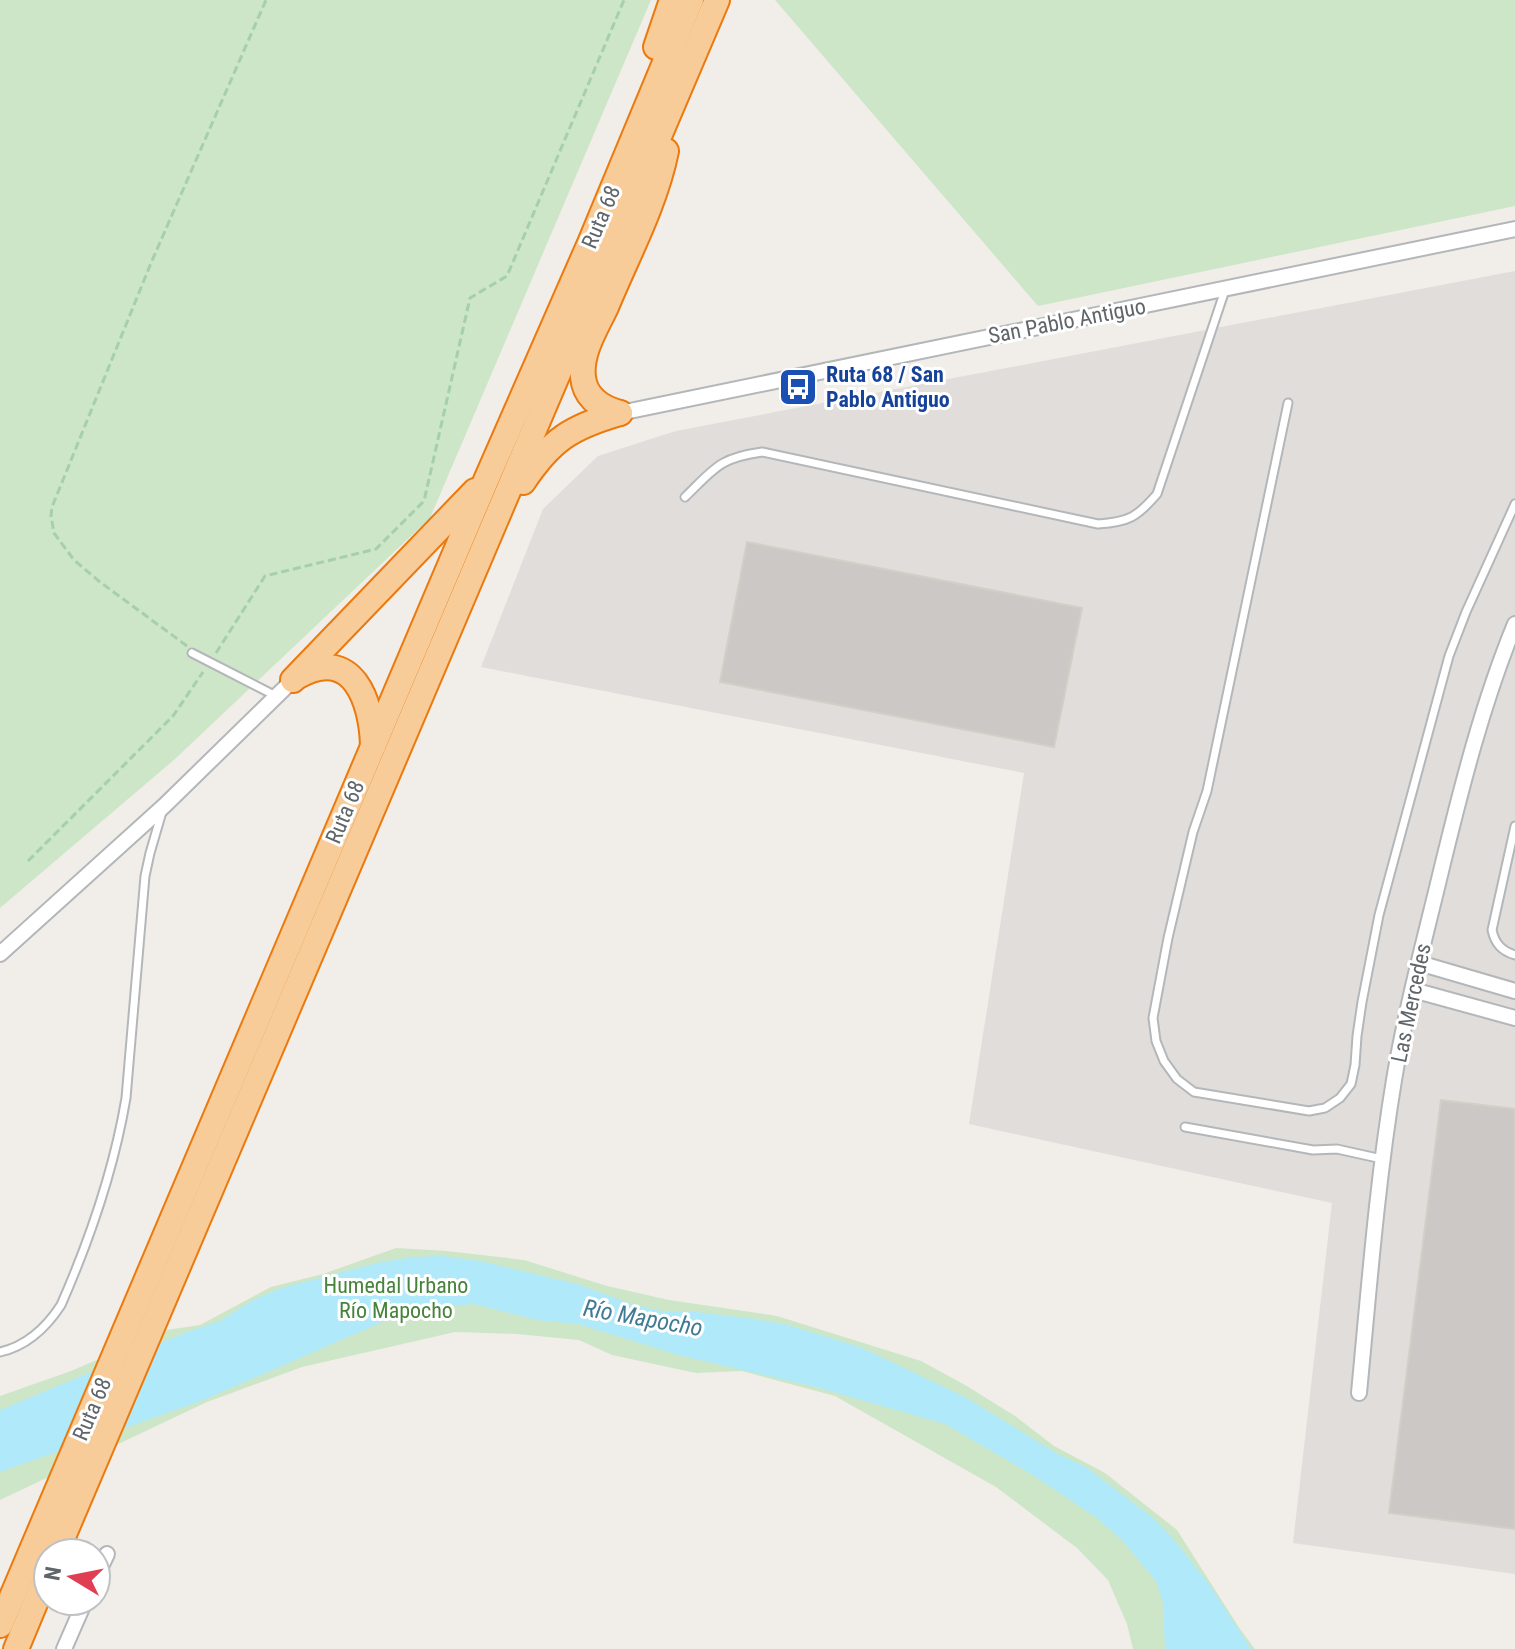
<svg xmlns="http://www.w3.org/2000/svg" width="1515" height="1649" font-family="'Roboto Condensed',sans-serif">
	<rect width="100%" height="100%" fill="#f1ede8"/>
	<path fill="#e0ddda" d="M1515,271V1574L1293,1543L1332,1203L969,1124L1024,773L481,667L543,509L598,456L676,431Z"/>
	<g fill="#cde6c7">
		<path d="M0,0H651L430,518L175,759L0,908Z"/>
		<path d="M775,0H1515V206L1038,306Z"/>
		<path d="M396,1248L447,1251L524,1260L607,1286L669,1300L777,1316L921,1361L965,1385L1015,1416L1054,1446L1105,1473L1177,1530L1240,1629L1255,1649H1133L1127,1624L1108,1580L1077,1548L996,1487L835,1396L742,1371L696,1373L612,1355L579,1340L517,1334L455,1332L302,1367L207,1402L0,1500V1396L71,1371L167,1330L200,1325L271,1287L323,1274Z"/>
	</g>
	<path fill="#afe9fa" d="M442,1256L480,1261L577,1284L634,1305L662,1311H688L755,1319L788,1325L860,1347L965,1397L1058,1454L1086,1467L1152,1517L1175,1541L1209,1584L1251,1649H1165L1163,1603L1156,1581L1121,1539L1094,1516L1031,1474L945,1424L816,1387L678,1355L578,1324L537,1320L474,1304L450,1306L387,1320L201,1401L0,1472V1410L187,1332L220,1321L253,1300L281,1288L381,1262L414,1257Z"/>
	<g fill="#ccc8c5" stroke="#d5cec7" stroke-width="2">
		<path d="M747,542L1082,608L1054,747L720,682Z"/>
		<path d="M1441,1100L1515,1109V1529L1389,1513Z"/>
	</g>
	<g fill="none" stroke-linecap="round" stroke-linejoin="round">
		<defs>
			<g id="service">
				<path d="M1288,403L1207,791L1193,832L1168,938L1153,1018L1156,1041L1164,1061L1177,1079L1194,1092L1309,1111L1325,1108L1340,1098L1351,1084L1355,1065L1357,1036L1362,1002L1379,915L1449,656L1466,612L1515,504"/>
				<path d="M685,497C715,468 719,458 762,452L1098,524C1129,522 1137,517 1157,494L1225,290"/>
				<path d="M192,653L276,696"/>
				<path d="M1515,826L1492,930C1495,944 1502,951 1515,955"/>
				<path d="M1185,1127L1313,1150L1337,1149L1382,1159"/>
				<path d="M0,1352C27,1346 46,1328 61,1305C90,1239 114,1169 126,1098L145,876L150,853L162,812"/>
			</g>
			<g id="minor">
				<path d="M620,413L1515,229"/>
				<path d="M0,954L164,806L293,680"/>
				<path d="M1419,963L1515,991"/>
				<path d="M1413,990L1515,1018"/>
				<path d="M1359,1393C1369,1288 1377,1183 1394,1080C1406,1008 1425,938 1442,867C1462,785 1483,702 1515,624"/>
				<path d="M96,1577L107,1554"/>
				<path d="M64,1649L85,1601"/>
			</g>
			<g id="motorway">
				<path d="M656,47L672,0"/>
				<path d="M620,413C601,408 585,398 583,377C580,353 596,328 606,307C627,256 655,205 666,151"/>
				<path d="M523,482C551,440 571,427 620,413"/>
				<path d="M298,676C353,645 372,702 373,746"/>
				<path d="M293,680L475,491"/>
				<path d="M56,1553L717,0"/>
				<path d="M0,1625L487,478L590,243L691,0"/>
				<path d="M16,1649L48,1572"/>
			</g>
		</defs>
		<use href="#service" stroke="#b3b7ba" stroke-width="11"/>
		<use href="#minor" stroke="#b3b7ba" stroke-width="18"/>
		<use href="#motorway" stroke="#ec790d" stroke-width="28"/>
		<g stroke="#a6d0a9" stroke-width="3" stroke-dasharray="8 4" stroke-linecap="butt">
			<path d="M187,646L100,582L74,560L54,533L51,516L52,507L151,263L266,0"/>
			<path d="M216,653L265,576L376,549L424,501L470,298L507,276L624,0"/>
			<path d="M28,861L173,716L203,672"/>
		</g>
		<use href="#service" stroke="#fff" stroke-width="7"/>
		<use href="#minor" stroke="#fff" stroke-width="14"/>
		<use href="#motorway" stroke="#f7cc99" stroke-width="24"/>
	</g>
	<defs>
		<symbol id="bus-square" viewBox="-11 -11 22 22"><rect x="-9" y="-9" width="18" height="18" rx="4" fill="#1a4fb4" stroke="#fff"/><path d="M-5-6H5V4H4V6H2V4H-2V6H-4V4H-5ZM-3.5-4V0h7V-4ZM-3.5 1.2v1.5H-2V1.2ZM2 1.2v1.5H3.5V1.2Z" fill="#fff"/></symbol>
	</defs>
	<g fill-rule="evenodd">
		<use href="#bus-square" x="776" y="365" width="44" height="44"/>
	</g>
	<g text-anchor="middle" dominant-baseline="central" stroke-width="6" stroke-linejoin="round" paint-order="stroke">
		<g font-size="22" fill="#5f6568" stroke="#fff">
			<text transform="translate(601 217) rotate(-67)">Ruta 68</text>
			<text transform="translate(1067 321) rotate(-11)">San Pablo Antiguo</text>
			<text transform="translate(345 812) rotate(-67)">Ruta 68</text>
			<text transform="translate(1411 1003) rotate(-78)">Las Mercedes</text>
			<text transform="translate(92 1409) rotate(-67)">Ruta 68</text>
		</g>
		<g font-size="22" font-weight="bold" fill="#164399" stroke="#fff" text-anchor="start">
			<text x="826" y="374">Ruta 68 / San<tspan x="826" dy="25">Pablo Antiguo</tspan></text>
		</g>
		<g font-size="22" fill="#46833b" stroke="#fff">
			<text x="396" y="1285">Humedal Urbano<tspan x="396" dy="25">Río Mapocho</tspan></text>
		</g>
		<g font-size="24" font-style="italic" fill="#417a93" stroke="#fff">
			<text transform="translate(643 1318) rotate(10)">Río Mapocho</text>
		</g>
	</g>
	<g transform="translate(72 1577) rotate(280)"><circle r="38" fill="#ffffff" stroke="#bfc1c3" stroke-width="2"/>
	<path d="M0-6L14 30L0 20L-14 30Z" fill="#e03f53"/>
	<text y="-12" font-size="22" font-weight="bold" text-anchor="middle" fill="#5f6568">N</text>
	</g>
</svg>
